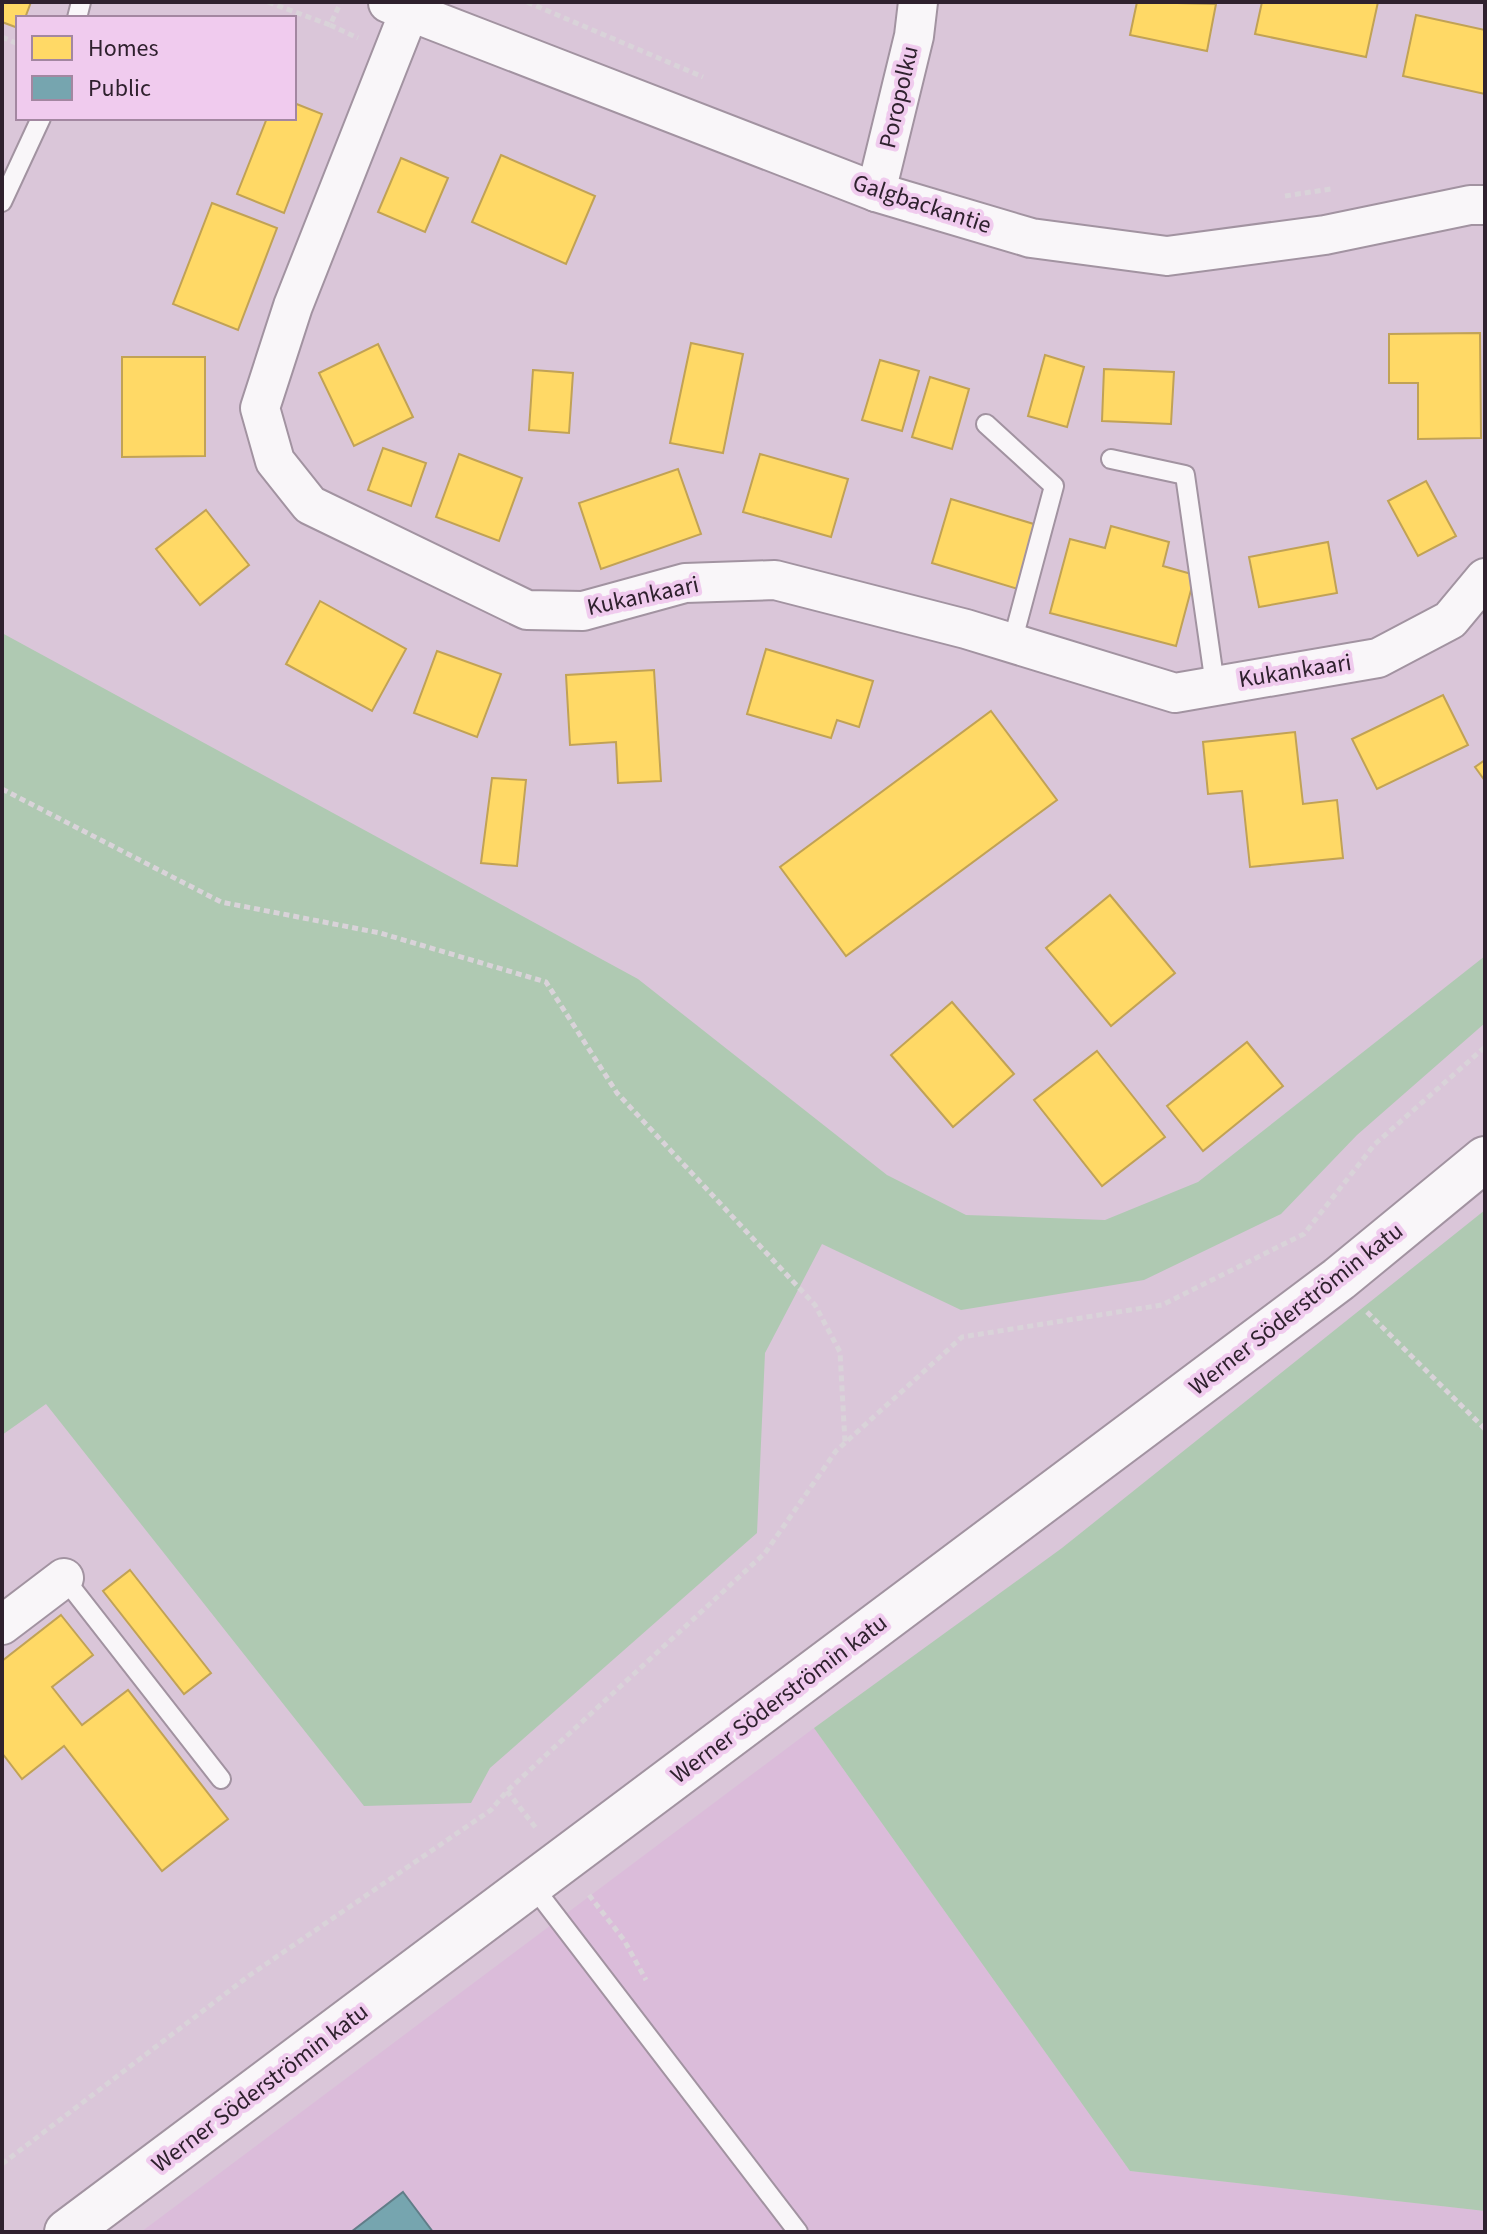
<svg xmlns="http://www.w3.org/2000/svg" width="1487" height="2234" font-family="'Source Sans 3',sans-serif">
	<rect width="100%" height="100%" fill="#dac6d9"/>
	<path fill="#dbbcda" d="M814,1728L1130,2171L1485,2211V2232H141Z"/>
	<g fill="#afc9b2">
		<path d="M2,633L638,979L887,1175L966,1215L1105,1220L1198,1182L1485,956V1023L1357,1135L1281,1214L1144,1280L961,1310L822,1244L765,1353L757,1533L490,1768L471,1803L364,1806L46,1404L2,1435Z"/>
		<path d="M1485,1210V2211L1130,2171L814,1728L1062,1548Z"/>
	</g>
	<g fill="#ffd966" stroke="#c1a255" stroke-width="2">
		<path d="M2,2H31L25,18H18V28L2,22Z"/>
		<path d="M1137,2L1216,4L1207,51L1130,35Z"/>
		<path d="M1262,2H1378L1366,57L1255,34Z"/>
		<path d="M1416,15L1485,30V94L1403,76Z"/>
		<path d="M294,103L322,114L284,213L237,194L267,118H294Z"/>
		<path d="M501,155L595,196L566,264L472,222Z"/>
		<path d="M401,158L448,178L425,232L378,212Z"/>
		<path d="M212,203L277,228L238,330L173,304Z"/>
		<path d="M1480,333L1481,438L1418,439V383H1389V334Z"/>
		<path d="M691,343L743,354L723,453L670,443Z"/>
		<path d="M378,344L413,417L354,446L319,373Z"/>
		<path d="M1045,355L1084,367L1067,427L1028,416Z"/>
		<path d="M122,357H205V456L122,457Z"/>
		<path d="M880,360L919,371L902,431L862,420Z"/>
		<path d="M1104,369L1174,372L1171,424L1102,421Z"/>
		<path d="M533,370L573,373L569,433L529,430Z"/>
		<path d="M930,377L969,389L952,449L912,437Z"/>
		<path d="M383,448L426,463L411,506L368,490Z"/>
		<path d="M459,454L522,478L499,541L436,517Z"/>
		<path d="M760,454L848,479L831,537L743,512Z"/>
		<path d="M678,469L701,534L601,569L579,503Z"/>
		<path d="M1426,481L1456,536L1418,556L1388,501Z"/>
		<path d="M951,499L1037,525L1018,589L932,563Z"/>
		<path d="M206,510L249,565L200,605L156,549Z"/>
		<path d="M1111,526L1169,542L1163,566L1195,575L1176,646L1050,613L1070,539L1105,548Z"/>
		<path d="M1328,542L1337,593L1259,607L1249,557Z"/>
		<path d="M320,601L406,649L372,711L286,664Z"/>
		<path d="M766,649L873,681L859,727L837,720L831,738L747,714Z"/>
		<path d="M437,651L501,674L477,737L414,713Z"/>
		<path d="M654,670L661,781L618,783L616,742L570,745L566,675Z"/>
		<path d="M1443,695L1468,745L1377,789L1352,739Z"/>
		<path d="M991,711L1057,800L846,956L780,867Z"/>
		<path d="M1295,732L1303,804L1337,800L1343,858L1250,867L1242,791L1208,794L1203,742Z"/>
		<path d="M1485,760V781L1475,767Z"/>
		<path d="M492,778L526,780L517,866L481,863Z"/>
		<path d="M1110,895L1175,973L1111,1026L1046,948Z"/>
		<path d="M952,1002L1014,1074L953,1127L891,1055Z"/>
		<path d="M1247,1042L1283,1086L1203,1151L1167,1106Z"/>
		<path d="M1097,1051L1165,1137L1102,1186L1034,1100Z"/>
		<path d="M130,1570L211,1673L184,1694L103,1591Z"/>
		<path d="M61,1615L93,1655L52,1687L82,1725L128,1690L228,1819L162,1871L64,1746L22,1779L2,1753V1661Z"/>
	</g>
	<path fill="#76a5af" stroke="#617d88" stroke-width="2" d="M403,2192L433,2232H351Z"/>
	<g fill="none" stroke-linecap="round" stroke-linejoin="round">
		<defs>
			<g id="lane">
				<path d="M77,18L81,2"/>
				<path d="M2,202L41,118"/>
				<path d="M986,424L1054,486L1012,643"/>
				<path d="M1111,459L1185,475L1215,685"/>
				<path d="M64,1578L221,1779"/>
				<path d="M532,1885L798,2232"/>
			</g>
			<g id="street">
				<path d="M413,2L293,306L260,408L275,461L310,505L527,610L583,611L685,583L775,580L966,629L1175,693L1378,658L1450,620L1485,578"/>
				<path d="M388,3L876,192L1031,238L1167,256L1325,235L1470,205H1485"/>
				<path d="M876,192L914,36L918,2"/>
				<path d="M2,1625L64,1578"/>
			</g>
			<path id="secondary" d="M67,2232L1339,1279L1485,1159"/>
		</defs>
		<use href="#lane" stroke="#a293a1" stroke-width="22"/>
		<use href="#street" stroke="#a293a1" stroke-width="42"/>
		<use href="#secondary" stroke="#a293a1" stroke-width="48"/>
		<g stroke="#d9d3d9" stroke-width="5" stroke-dasharray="6 4" stroke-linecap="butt">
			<path d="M268,2L330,25L341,2"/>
			<path d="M527,2L703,77"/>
			<path d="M330,25L358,38"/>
			<path d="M2,37L18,44"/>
			<path d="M1285,196L1331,189"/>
			<path d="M2,789L221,902L380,933L546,982L617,1093L815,1305L840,1352L845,1442"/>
			<path d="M1367,1312L1485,1429"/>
			<path d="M507,1791L536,1828"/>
			<path d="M589,1895L624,1940L646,1980"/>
			<path d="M2,2164L250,1975L491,1810L507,1791L765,1553L836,1451L962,1337L1162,1305L1304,1234L1375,1144L1485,1047"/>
		</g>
		<use href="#lane" stroke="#f9f6f9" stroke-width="18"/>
		<use href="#street" stroke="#f9f6f9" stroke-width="38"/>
		<use href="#secondary" stroke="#f9f6f9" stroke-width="44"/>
	</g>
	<g text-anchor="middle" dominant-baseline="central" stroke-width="8" stroke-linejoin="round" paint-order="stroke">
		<g font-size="24" fill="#2f212e" stroke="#f0cbee">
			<text transform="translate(899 97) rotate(-77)">Poropolku</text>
			<text transform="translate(922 204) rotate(18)">Galgbackantie</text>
			<text transform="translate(643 596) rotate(-12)">Kukankaari</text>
			<text transform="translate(1295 671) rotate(-9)">Kukankaari</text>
			<text transform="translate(1296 1309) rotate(-38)">Werner Söderströmin katu</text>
			<text transform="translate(779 1699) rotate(-37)">Werner Söderströmin katu</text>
			<text transform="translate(260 2088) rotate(-37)">Werner Söderströmin katu</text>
		</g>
	</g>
	<rect width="1487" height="2234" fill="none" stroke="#2f212e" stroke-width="8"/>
	<rect x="16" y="16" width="280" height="104" fill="#f0cbee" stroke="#a387a1" stroke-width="2"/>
	<rect x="32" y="36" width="40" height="24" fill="#ffd966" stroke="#a387a1" stroke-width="2"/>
	<text x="88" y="56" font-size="24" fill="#2f212e">Homes</text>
	<rect x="32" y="76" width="40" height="24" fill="#76a5af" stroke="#a387a1" stroke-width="2"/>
	<text x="88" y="96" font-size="24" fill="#2f212e">Public</text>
</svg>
